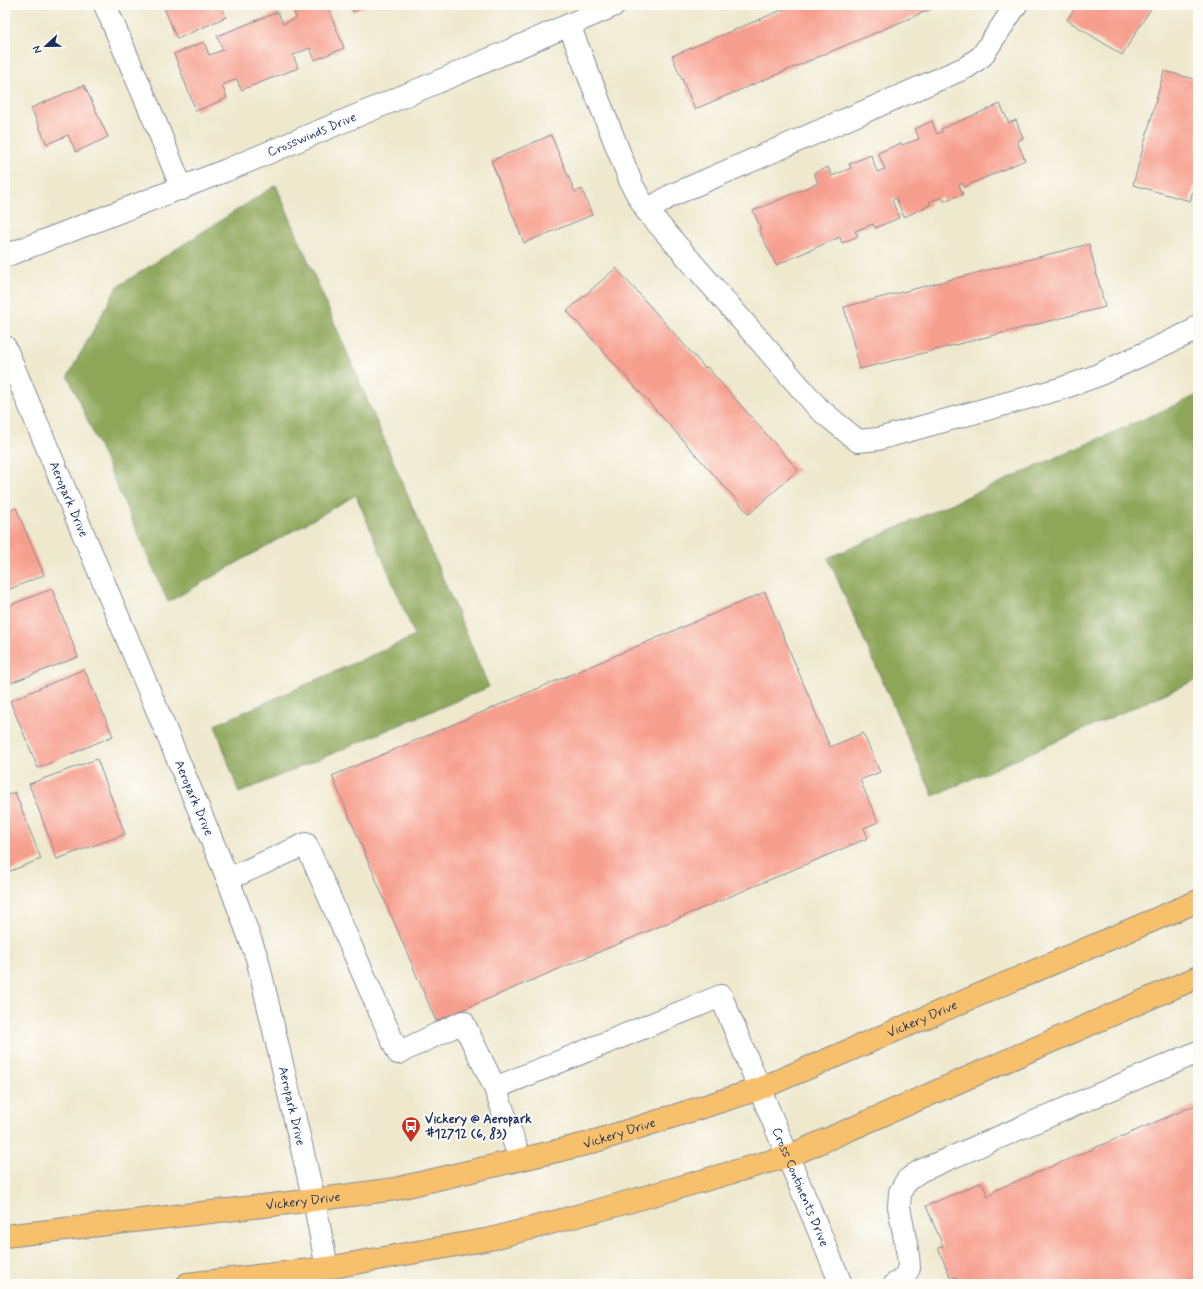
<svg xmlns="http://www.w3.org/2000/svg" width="1203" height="1289" font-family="Mynerve,sans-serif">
  <rect width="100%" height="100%" fill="#fdfcf7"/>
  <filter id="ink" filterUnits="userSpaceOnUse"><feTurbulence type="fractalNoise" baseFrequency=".025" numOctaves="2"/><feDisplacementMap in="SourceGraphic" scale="8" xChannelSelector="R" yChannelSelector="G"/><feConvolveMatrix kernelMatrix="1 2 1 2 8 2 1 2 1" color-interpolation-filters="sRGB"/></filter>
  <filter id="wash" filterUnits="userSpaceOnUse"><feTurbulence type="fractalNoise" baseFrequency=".012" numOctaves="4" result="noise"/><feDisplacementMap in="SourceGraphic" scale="16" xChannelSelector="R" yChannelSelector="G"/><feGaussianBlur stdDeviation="0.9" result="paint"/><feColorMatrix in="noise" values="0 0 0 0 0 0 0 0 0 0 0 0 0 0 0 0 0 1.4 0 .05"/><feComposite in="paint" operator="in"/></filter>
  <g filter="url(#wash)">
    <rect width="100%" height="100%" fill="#eee8cd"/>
    <path fill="#8da658" stroke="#546a5b" d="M276,185L489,687L239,793L215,725L415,636L356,495L168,602L68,376L117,287Z
      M1198,395V679L933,796L828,558Z"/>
    <g id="blocks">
      <path fill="#f79f8e" d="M163,5H221L226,17L177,39Z
        M291,5H327L344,48L315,60L310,48L293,55L298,68L241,90L237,79L222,85L227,98L196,111L174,54L204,42L209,55L223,50L217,36L278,12L283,24L296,18Z
        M350,5H369L353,12Z
        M794,5H941L695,109L672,56Z
        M1077,5H1153L1122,55L1067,20Z
        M1164,71L1198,80V172L1190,201L1133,185Z
        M84,85L108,137L76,152L68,135L47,144L31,108Z
        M1000,104L1009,123L1016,120L1023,138L1017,141L1025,160L964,187L962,183L959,185L963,194L944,201L942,197L929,202L930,205L904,217L896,198L892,200L899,218L875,228L873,224L855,231L858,236L842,243L840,237L776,265L759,230L761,229L753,211L818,183L814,173L828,167L832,176L851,168L849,164L871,155L877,172L885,169L878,153L901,143L902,145L919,139L915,129L932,121L937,134L942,132L941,129Z
        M551,135L575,192L582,189L592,215L524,243L491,161Z
        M1089,244L1105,307L860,369L844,307Z
        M616,268L705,368L707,367L798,470L749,514L567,311Z
        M16,508L44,575L5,591V513Z
        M52,589L78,657L5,685V607Z
        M765,592L830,747L863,733L880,772L860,780L878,822L864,828L868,838L436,1021L332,776Z
        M84,669L113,736L38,768L10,701Z
        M97,759L125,834L57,859L29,784Z
        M15,792L41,859L5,873V796Z
        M1198,1104V1284H959L956,1277L951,1279L938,1248L943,1246L926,1206L982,1182L988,1197L996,1190Z"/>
    </g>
  </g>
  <g filter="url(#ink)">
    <use href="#blocks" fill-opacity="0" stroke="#848c96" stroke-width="1"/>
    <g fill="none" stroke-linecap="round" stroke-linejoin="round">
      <defs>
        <g id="minor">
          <path d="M105,5L154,119L182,189"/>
          <path d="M569,25L632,185L647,211L819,409L858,441L878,439L1063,388L1096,376L1195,330L1198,326"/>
          <path d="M647,211L670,196L967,67L982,56L1016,5"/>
          <path id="s1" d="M5,256L227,170L442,80L615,5"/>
          <path id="s2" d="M5,347L228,879L257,958L314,1200L327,1268"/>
          <path d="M228,879L306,844L398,1053L463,1022L495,1088"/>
          <path id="s3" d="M520,1159L495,1088L721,996L841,1284"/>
          <path d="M895,1284L904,1278L909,1268L908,1255L899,1207L900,1192L907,1180L920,1171L1198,1052"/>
        </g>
        <g id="major">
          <path id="s4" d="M5,1236L314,1200L395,1189L586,1144L759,1089L1198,901"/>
          <path d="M187,1284L327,1268L490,1239L603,1209L789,1156L1198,977"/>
        </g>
      </defs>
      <use href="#minor" stroke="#848c96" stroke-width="24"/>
      <use href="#major" stroke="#848c96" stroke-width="24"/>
      <use href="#minor" stroke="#fff" stroke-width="22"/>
      <use href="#major" stroke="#f7c06c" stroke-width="22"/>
    </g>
  </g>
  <defs>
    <symbol id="bus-pin" viewBox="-11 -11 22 30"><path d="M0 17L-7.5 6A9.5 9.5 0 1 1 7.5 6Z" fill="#c8321e" stroke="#fdfcf7"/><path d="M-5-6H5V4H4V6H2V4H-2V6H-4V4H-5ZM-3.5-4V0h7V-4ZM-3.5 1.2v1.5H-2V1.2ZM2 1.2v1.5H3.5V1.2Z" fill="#fff"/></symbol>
  </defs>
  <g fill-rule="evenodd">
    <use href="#bus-pin" x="400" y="1115" width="22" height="30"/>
  </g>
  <g text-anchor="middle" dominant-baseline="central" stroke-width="4" stroke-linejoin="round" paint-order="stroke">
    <g font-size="13" fill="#1b2f5e" stroke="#fdfcf7">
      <text stroke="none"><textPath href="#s1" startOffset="330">Crosswinds Drive</textPath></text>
      <text stroke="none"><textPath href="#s2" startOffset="165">Aeropark Drive</textPath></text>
      <text stroke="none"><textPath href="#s2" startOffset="489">Aeropark Drive</textPath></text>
      <text stroke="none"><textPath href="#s4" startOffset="948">Vickery Drive</textPath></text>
      <text stroke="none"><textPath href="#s2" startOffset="813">Aeropark Drive</textPath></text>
      <text stroke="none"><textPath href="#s4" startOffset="624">Vickery Drive</textPath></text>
      <text stroke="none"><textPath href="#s3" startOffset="526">Cross Continents Drive</textPath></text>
      <text stroke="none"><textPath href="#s4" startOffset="300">Vickery Drive</textPath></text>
    </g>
    <g font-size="13" font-weight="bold" fill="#1b2f5e" stroke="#fdfcf7" text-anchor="start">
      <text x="425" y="1119">Vickery @ Aeropark<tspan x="425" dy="15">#12712 (6, 83)</tspan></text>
    </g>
  </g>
  <rect width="1203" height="1289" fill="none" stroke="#fdfcf7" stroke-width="20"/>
  <g transform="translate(46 46) rotate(248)" stroke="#fdfcf7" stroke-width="3" paint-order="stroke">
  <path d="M0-3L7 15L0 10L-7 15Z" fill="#1b2f5e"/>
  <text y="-6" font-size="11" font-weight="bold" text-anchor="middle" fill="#1b2f5e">N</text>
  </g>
</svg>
